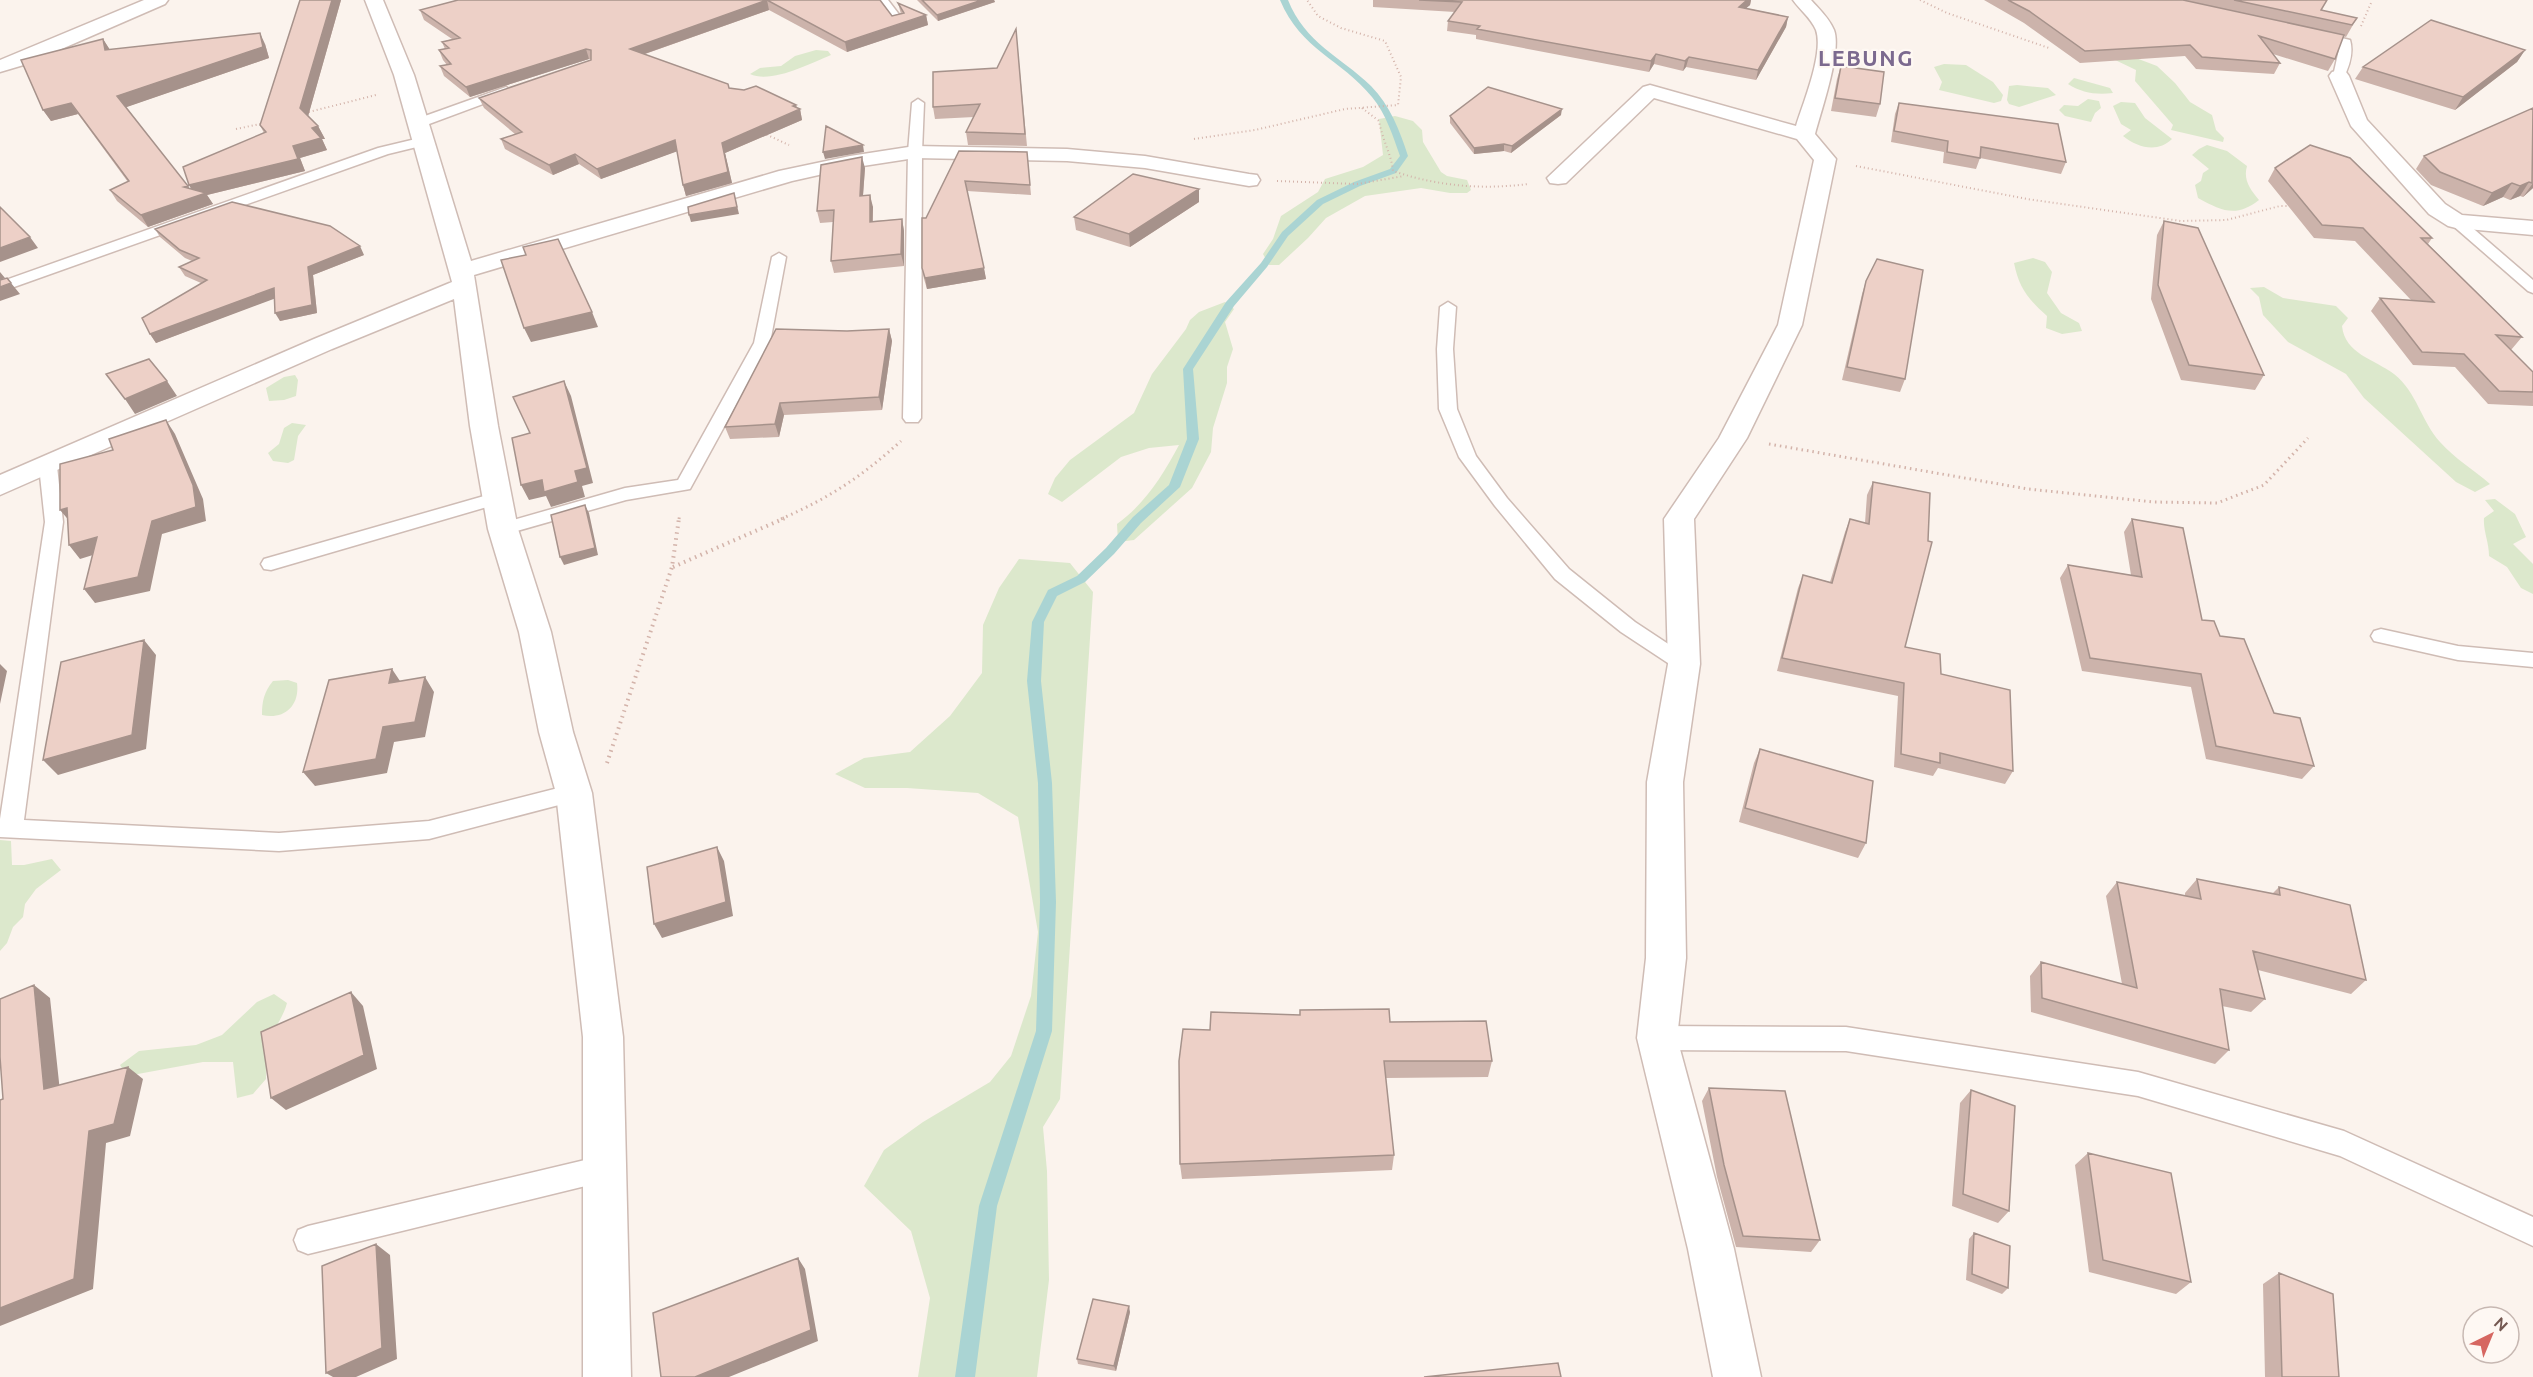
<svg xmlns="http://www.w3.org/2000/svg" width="2533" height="1377" font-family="Ubuntu,sans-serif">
  <rect width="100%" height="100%" fill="#fbf3ed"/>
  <path fill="#dce8cc" d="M816,50L828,51L831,55C809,64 771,84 750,74L760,68L781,66L795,56Z
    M2128,55L2157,66L2175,83L2190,102L2212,115L2216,130L2224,138L2223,142L2171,130L2173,125L2135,81L2136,70L2111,58Z
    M1944,64L1966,65L1993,82L2003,95L2001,101L1994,103L1939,90L1942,82L1934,67Z
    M2074,78L2110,88L2113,93C2096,95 2082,93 2068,84Z
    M2017,85L2048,88L2056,95L2019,107L2009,104L2007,100L2009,86Z
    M2088,99L2099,101L2101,108L2095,113L2091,122L2065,116L2059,110L2064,105L2078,106Z
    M2121,102L2135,103L2145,118L2172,139C2158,153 2138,148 2123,136L2131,130L2121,124L2113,106Z
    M1395,116L1413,121L1422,130L1423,142L1441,172L1447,176L1467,180L1471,190L1467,193H1450L1421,188L1365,196L1326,218L1308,238L1279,265H1269L1263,254L1273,239L1281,216L1318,192L1325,179L1363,167L1383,155L1379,119Z
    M2207,145L2227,151L2247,166C2243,180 2250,189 2259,200C2236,218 2222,211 2198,198L2195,185L2201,181L2203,173L2209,169L2192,155L2199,149Z
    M2033,258L2045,262L2052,272L2047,293L2061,313L2079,323L2082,331L2062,334L2046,328L2047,316C2028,299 2019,288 2014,263Z
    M2264,287L2283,298L2336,306L2348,318L2342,326C2345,354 2374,359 2394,374C2417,392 2421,421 2440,442C2454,458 2474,470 2490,484L2475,492L2456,482L2364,398L2346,374L2288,342L2263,315L2259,297L2250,288Z
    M1225,302L1234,309L1225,322L1233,349L1227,367V383L1213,428L1211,452L1192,488L1134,540L1118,542L1117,524C1145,504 1163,475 1179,445L1149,448L1121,457L1062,502L1048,494L1055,478L1070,460L1134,413L1152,374L1186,329L1190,320L1199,312Z
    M295,375L298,380L296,396L284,400L269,401L266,388L284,377Z
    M292,423L306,425L298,436L294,460L288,463L273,461L268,453L279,444L284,428Z
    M2495,499L2515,514L2526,537L2513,544L2533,564V594L2521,588L2507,567L2489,556C2489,542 2483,531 2484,518L2494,511L2485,500Z
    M1019,559L1070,563L1093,592L1060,1099L1043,1127L1047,1171L1049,1280L1037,1377H918L930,1298L911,1231L864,1186L884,1150L923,1122L990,1082L1011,1056L1031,996L1038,932L1018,817L978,793L907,788H865L835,774L864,758L910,752L950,716L982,673L983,625L999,588Z
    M288,680L297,683C300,706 284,720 262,715C262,701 264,692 273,681Z
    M0,840L11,841L12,865H24L52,859L61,870L36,889L25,904L23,917L13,927L7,943L0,951Z
    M274,994L287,1003C283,1018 275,1026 270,1039C265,1051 266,1067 266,1079L253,1094L237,1098L233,1062H203L127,1076L120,1065L139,1051L196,1045L222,1035L257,1002Z"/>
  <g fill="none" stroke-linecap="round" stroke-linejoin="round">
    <path fill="#aad4d3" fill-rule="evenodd" d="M1280,0H1288C1305,43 1340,56 1371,86C1390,105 1400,131 1408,156L1396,173L1360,186L1323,204L1288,236L1267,267L1234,306L1193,369L1199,439L1180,487L1141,523L1114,554L1085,582L1057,596L1044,622L1041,681L1052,783L1056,902L1052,1031L997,1206L975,1377H955L979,1206L1036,1031L1040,902L1038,783L1027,681L1032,622L1048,590L1077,576L1106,548L1133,517L1169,485L1187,439L1183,369L1226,302L1261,263L1282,232L1317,200L1354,182L1390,169L1400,156C1393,136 1386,114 1372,97C1341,59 1301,50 1280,0Z"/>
    <defs>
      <path id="service" d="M876,0H888L904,21L902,23H894Z
        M2313,31L2350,40C2354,53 2349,67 2343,79L2339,80L2333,76L2340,45L2309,37L2307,35Z
        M506,87L512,91L510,94L421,127L416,128L410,124L411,121Z
        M918,99L924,103L922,152L921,418L918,422H906L903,418L908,152L912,103Z
        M424,137L429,138L431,141L429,144L388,154L0,292V282L378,148Z
        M2456,217L2461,218L2533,280V293L2528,291L2451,224L2449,221L2451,218Z
        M779,253L786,257L770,343L690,489L626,500L503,535L496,533L494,529L496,525L625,488L678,480L754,343L772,257Z
        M1448,302L1456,307L1453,349L1457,409L1476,456L1507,498L1569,569L1635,622L1691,659L1694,664L1691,669L1684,671L1677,669L1621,632L1555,579L1495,506L1459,457L1439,409L1437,349L1440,307Z
        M48,460L54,462L57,466L63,522L24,820L279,833L429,821L574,784L582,787L585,793L582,799L429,839L279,851L0,837V819L45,522L39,466L42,462Z
        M498,492L504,494L507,498L504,502L271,570L264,569L261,564L264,559Z
        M2381,629L2458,646L2533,653V667L2458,660L2374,641L2371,636L2374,631Z
        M1657,1026L1846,1027L2138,1072L2344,1131L2533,1217V1246L2340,1156L2138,1096L1846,1051L1657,1050L1648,1046L1644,1038L1648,1030Z
        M606,1155L616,1158L620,1168L616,1178L606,1181L308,1254L298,1250L294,1240L298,1230L308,1226Z"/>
      <path id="minor" d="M144,0H168L165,4L27,64L0,72V60Z
        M365,0H383L414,75L471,261L779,171L850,156L915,146L1067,149L1145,156L1249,174L1257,175L1260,180L1257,185L1249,186L1145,168L1067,161L915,158L850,168L792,181L474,275L498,426L518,529L551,632L573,732L592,793L623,1037L631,1377H583V1037L556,793L539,732L519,632L488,529L470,426L454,299L332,349L0,495V475L314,339L452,282L394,75Z
        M1793,0H1811C1819,9 1829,18 1834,30C1842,51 1821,111 1815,134L1836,159L1802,325L1747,438L1694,519L1700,664L1683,782L1686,958L1677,1038L1734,1249L1761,1377H1713L1688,1249L1637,1038L1646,958L1647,782L1668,664L1664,519L1719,438L1778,325L1814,160L1797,139L1654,98L1566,183L1558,184L1550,183L1547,178L1643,87L1650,85L1796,126C1803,103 1824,53 1816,30C1811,18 1800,10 1793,0Z
        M2339,70L2346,72L2349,76L2367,120L2445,204L2462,215L2533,221V235L2456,228L2448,226L2429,214L2351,126L2329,76L2332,72Z"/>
    </defs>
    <use href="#service" stroke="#cfbcb5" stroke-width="3"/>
    <use href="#minor" stroke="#cfbcb5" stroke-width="3"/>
    <path stroke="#d3b3aa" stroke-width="2" stroke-dasharray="1 3" stroke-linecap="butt" d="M1920,0L1947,13L2049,48
      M2361,26L2371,3
      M1362,108L1379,121C1382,139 1391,153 1393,171C1437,186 1482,190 1528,184
      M305,113L376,95
      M236,129L265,123
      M763,133L789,145
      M1194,139L1255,130L1345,109L1398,105L1401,77L1385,41L1341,28L1318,16L1307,0
      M1856,166L2027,199L2181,221L2226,220L2280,206H2292
      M1277,181L1357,184L1404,176"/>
    <path stroke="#d3b3aa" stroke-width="3" stroke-dasharray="1.5 4" stroke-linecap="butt" d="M1769,444L2028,489L2154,502L2217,503L2264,485L2308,438
      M679,519L680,514
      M781,519C831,497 861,477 901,441"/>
    <path stroke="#d3b3aa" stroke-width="4" stroke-dasharray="1.5 4.5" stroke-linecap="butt" d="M673,567L785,518
      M607,763L672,567L679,518"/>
    <use href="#service" fill="#fff" fill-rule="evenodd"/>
    <use href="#minor" fill="#fff" fill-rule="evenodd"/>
  </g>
  <path fill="#ccb3ab" d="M300,0H341L308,116L318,126L325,139H322L327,150L300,158L305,171L207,195L213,204L148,227L117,201L110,190L128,182L78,114L51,121L43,110L103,39L110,50L265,44L269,58L126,107L189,188L191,189L264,133L260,125Z
    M458,0H880L892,16L901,14L898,3L926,15L928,25L847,52L769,10L645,54L729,88L796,105L797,108L800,109L802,120L725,153L732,183L686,196L683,185L677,151L601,179L579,164L553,175L505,149L501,139L515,134L484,108L479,98L591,60V59H589L470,97L444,76L440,66L447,65L443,60L439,50L445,49L442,42L452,39L424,20L420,10Z
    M917,0H994L995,2L938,21Z
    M1373,0H1751L1750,5L1746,8L1788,17L1786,27L1756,80L1686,67L1683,71L1654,64L1649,72L1476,39V35L1447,31L1448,21L1455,12L1373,7Z
    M1984,0H2327L2321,10L2357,18L2346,37L2343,36L2335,59L2328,71L2273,54L2280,63L2274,74L2196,69L2185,56L2080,63L2024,23Z
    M1017,41L1027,146L968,145L966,132L974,117L935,119L933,107L997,68Z
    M2525,50L2517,62L2455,110L2355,79L2363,67Z
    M1841,66L1880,104L1876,117L1831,111L1837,79Z
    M1899,103L2066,162L2061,174L1980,158L1976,169L1943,163L1944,152L1891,142L1895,114Z
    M2533,108V188L2523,197L2520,196L2510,200L2503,197L2483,206L2431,185L2416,169L2424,156Z
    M1561,115L1511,153L1504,151L1474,154L1450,123V116Z
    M959,151L1028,162L1031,195L967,191L986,279L927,289L924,279L922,268L926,218Z
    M865,168L863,196L873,207V221L902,219L904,231V266L834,273L831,261L833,222L820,223L817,211Z
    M2275,168L2432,238L2428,244L2522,337L2511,350L2533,372V406L2488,404L2455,367L2413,365L2371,311L2380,298L2411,300L2355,241L2314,238L2268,181Z
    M1199,202L1130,247L1076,230L1074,217Z
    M2164,221L2264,375L2255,390L2181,380L2151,299L2157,235Z
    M155,229L364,255L313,275L317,313L280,321L274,298L156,343L150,334L201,283L185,276L179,267L192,261L185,258L160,237Z
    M1866,281L1905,379L1900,392L1842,380L1862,294Z
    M889,329L892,341L882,410L784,415L779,437L730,439L725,427L847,331Z
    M1873,482L1905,647L1941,674L2013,771L2005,784L1938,768L1933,776L1894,767L1898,696L1777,671L1798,588L1803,575L1830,582L1845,532L1850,519L1865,523L1867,495Z
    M2132,519L2202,620L2220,636L2274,713L2314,766L2302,779L2206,759L2191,687L2082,671L2060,578L2068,565L2131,575L2124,532Z
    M1760,749L1866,843L1858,858L1739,822L1754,763Z
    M2197,879L2272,894L2279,887L2366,980L2351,994L2258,970L2265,999L2251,1012L2222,1006L2229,1050L2215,1064L2031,1012L2030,976L2041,962L2122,984L2106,896L2117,882L2185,896V893Z
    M1390,1022L1492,1061L1488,1077L1386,1078L1394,1155L1392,1170L1182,1179L1180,1164L1210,1030Z
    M1709,1088L1820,1240L1811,1252L1736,1247L1717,1177L1702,1101Z
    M1971,1090L2009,1211L1998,1223L1952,1206L1960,1103Z
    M2088,1153L2191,1282L2176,1294L2089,1272L2075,1165Z
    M1974,1233L2008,1288L2002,1294L1966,1280L1969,1239Z
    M2279,1273L2339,1377H2265L2263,1284Z
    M1130,1312L1116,1371L1078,1364L1077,1359Z"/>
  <path fill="#a6928b" d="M332,0H341L307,120L300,108Z
    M767,0L769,10L633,58L630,49Z
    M982,0H994L995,2L938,21L937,15Z
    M1747,0H1751L1750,5L1737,16L1739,7Z
    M926,15L928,25L847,52L845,42Z
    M1788,17L1786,27L1756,80L1758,70Z
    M260,33L265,44L269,58L124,108L117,96Z
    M103,39L110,50H105Z
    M586,49L589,59L470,97L466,87Z
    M2525,50L2517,62L2455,110L2463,97Z
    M1656,54L1654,64L1649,72L1651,61Z
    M1689,57L1686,67L1683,71L1685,61Z
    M71,103L78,114L51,121L43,110Z
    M796,105L797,111L800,109L802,120L725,153L732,183L686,196L683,185L722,143Z
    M1562,109L1561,115L1511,153L1512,146Z
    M318,126L325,139H322L327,150L300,158L305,171L207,195L213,204L148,227L141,215L184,187L188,186L194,197L195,196L189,185L312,128Z
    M675,140L678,151L601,179L597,169Z
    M1504,144V151L1474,154V148Z
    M863,145L864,152L825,159L823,152Z
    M575,154L579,164L553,175L549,165Z
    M862,157L865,168L862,208L860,196Z
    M2529,182L2520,196L2510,200L2520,186Z
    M2512,183L2503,197L2483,206L2492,193Z
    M2533,183V188L2523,197Z
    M1199,189V202L1130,247L1129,234Z
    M734,193L739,214L691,222L689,215Z
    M870,195L873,207L872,233L870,222Z
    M902,219L904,231V266L901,254Z
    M30,237L38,248L0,262V248Z
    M360,246L364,255L313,275L317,313L280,321L275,313L308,267Z
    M984,268L986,279L927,289L925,278Z
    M0,272L5,278L0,280Z
    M11,283L20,294L0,301V287Z
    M274,288L279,297L156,343L150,334Z
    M592,312L598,327L531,342L524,328Z
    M889,329L892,341L882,410L879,397Z
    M167,381L177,396L135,414L125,399Z
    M564,381L571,396L593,483L582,486L585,497L551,507L546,496L529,500L521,485L575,471Z
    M780,403L784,415L779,437L775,424Z
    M166,420L175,434L203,499L206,521L162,534L150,591L95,603L84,589Z
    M585,505L589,513L598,555L564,565L560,557Z
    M67,508L72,524L60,510Z
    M97,537L109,550L80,559L69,545Z
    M144,640L156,655L146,749L58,775L43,760Z
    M0,664L7,671L0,704Z
    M392,669L402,684L389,683Z
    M425,677L434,692L425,737L394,742L387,773L315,786L303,772L383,727Z
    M717,847L724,861L733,916L662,938L654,924Z
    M34,985L50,998L61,1101L44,1089Z
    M351,992L363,1006L377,1069L286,1110L271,1098Z
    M128,1067L143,1079L130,1136L106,1143L93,1289L0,1326V1308L89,1131Z
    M376,1244L390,1255L397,1359L356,1377H333L326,1373Z
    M798,1258L805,1269L818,1341L729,1377H695Z
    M1129,1306L1130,1312L1116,1371L1114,1366Z"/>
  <path fill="#edd0c7" stroke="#a6928b" stroke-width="1.5" d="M300,0H332L300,108L318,126L312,128L321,138L293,146L298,159L189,185L183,167L266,132L260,125Z
    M458,0H880L892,16L904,13L898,3L926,15L845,42L767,0L630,49L728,84L729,88L744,90L756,86L796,105L793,106L800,109L722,143L728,172L683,185L675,140L597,169L575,154L549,165L501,139L522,132L479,98L591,60V50L586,49L466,87L440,66L451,64L439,50L449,48L442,42L460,38L420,10Z
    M922,0H982L937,15Z
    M1419,0H1747L1739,7L1788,17L1758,70L1689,57L1685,61L1656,54L1651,61L1477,29L1480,26L1448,21L1462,2Z
    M2008,0H2183L2344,35L2335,59L2259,36L2280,63L2202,57L2190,45L2085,51L2029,11Z
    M2234,0H2327L2321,10L2357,18L2352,25Z
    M2431,20L2525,50L2463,97L2363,67Z
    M1016,29L1025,134L966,132L980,104L933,107V72L997,68Z
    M260,33L263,47L117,96L188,186L184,187L206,193L141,215L110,190L129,181L71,103L43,110L21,60L103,39L105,50Z
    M1841,66L1884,72L1880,104L1835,98Z
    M1488,87L1562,109L1512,146L1504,144L1474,148L1450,116Z
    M1899,103L2058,124L2066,162L1981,147L1980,158L1947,152L1948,141L1894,131Z
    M2533,108L2532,183L2529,182L2520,186L2512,183L2492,193L2440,172L2424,156Z
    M826,126L863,145L823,152Z
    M2310,145L2350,158L2432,238H2421L2522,337L2496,335L2533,372V392L2499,391L2464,354L2422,352L2380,298L2434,302L2363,228L2322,225L2275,168Z
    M959,151L1027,152L1030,185L965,181L984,268L925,278L922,268V218H926Z
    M862,157L860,196L870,195V222L902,219L901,254L831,261L834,210L817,211L821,165Z
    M1133,174L1199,189L1129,234L1074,217Z
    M734,193L737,207L689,215L688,207Z
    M232,202L330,226L360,246L308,267L312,305L275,313L274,288L150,334L142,318L207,280L179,267L199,258L180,250L155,229Z
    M0,207L30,237L0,248Z
    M2164,221L2198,228L2264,375L2189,365L2158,285Z
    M558,239L592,312L524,328L501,260L526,255L523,247Z
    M1877,259L1923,270L1905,379L1847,367L1866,281Z
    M7,278L11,283L0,287V280Z
    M776,329L847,331L889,329L879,397L780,403L775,424L725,427Z
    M149,359L167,381L125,399L106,374Z
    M564,381L587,468L575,471L578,482L544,492L542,480L521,485L512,438L530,433L513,397Z
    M166,420L193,485L196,507L152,521L138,577L84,589L97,537L69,545L67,508L60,510V464L113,450L109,439Z
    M1873,482L1930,493L1928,541L1932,542L1905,647L1940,654L1941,674L2010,690L2013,771L1940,753V763L1901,754L1904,683L1782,658L1803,575L1832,583L1850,519L1869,524Z
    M585,505L595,548L560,557L551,515Z
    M2132,519L2183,528L2202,620L2214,621L2220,636L2244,639L2274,713L2300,718L2314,766L2216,746L2201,674L2090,658L2068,565L2142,577Z
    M144,640L132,735L43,760L61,662Z
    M392,669L389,683L425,677L415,722L383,727L376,759L303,772L329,680Z
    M1760,749L1873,781L1866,843L1745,808Z
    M717,847L726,902L654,924L647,867Z
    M2197,879L2280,895L2279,887L2350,905L2366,980L2253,951L2265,999L2220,989L2229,1050L2042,998L2041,962L2137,988L2117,882L2201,899Z
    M34,985L44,1089L128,1067L114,1124L89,1131L74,1279L0,1308V1100L3,1099L0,1057V999Z
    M351,992L364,1055L271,1098L261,1032Z
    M1389,1009L1390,1022L1486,1021L1492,1061H1384L1394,1155L1180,1164L1179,1061L1183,1029L1210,1030L1211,1012L1300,1015V1010Z
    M1709,1088L1785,1091L1820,1240L1743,1236L1724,1165Z
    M1971,1090L2015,1106L2009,1211L1963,1194Z
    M2088,1153L2171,1173L2191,1282L2103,1260Z
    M1974,1233L2010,1246L2008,1288L1972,1274Z
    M376,1244L382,1348L326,1373L322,1266Z
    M798,1258L811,1330L695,1377H661L653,1313Z
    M2279,1273L2333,1294L2339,1377H2282Z
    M1093,1299L1129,1306L1114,1366L1077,1359Z
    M1558,1363L1561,1377H1424Z"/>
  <g text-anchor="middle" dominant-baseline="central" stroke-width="4.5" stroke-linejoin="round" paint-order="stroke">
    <g font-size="22" font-weight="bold" letter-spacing="1.5" fill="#7c6a8f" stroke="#fef8f3">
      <text x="1866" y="57">LEBUNG</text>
    </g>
  </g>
  <g transform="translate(2491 1335) rotate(43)"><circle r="28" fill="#fef8f3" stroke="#c7b8b2" stroke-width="1.5"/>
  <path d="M0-4.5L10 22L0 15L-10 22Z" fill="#d66761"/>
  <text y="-9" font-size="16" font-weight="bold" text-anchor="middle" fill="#745851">N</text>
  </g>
</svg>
